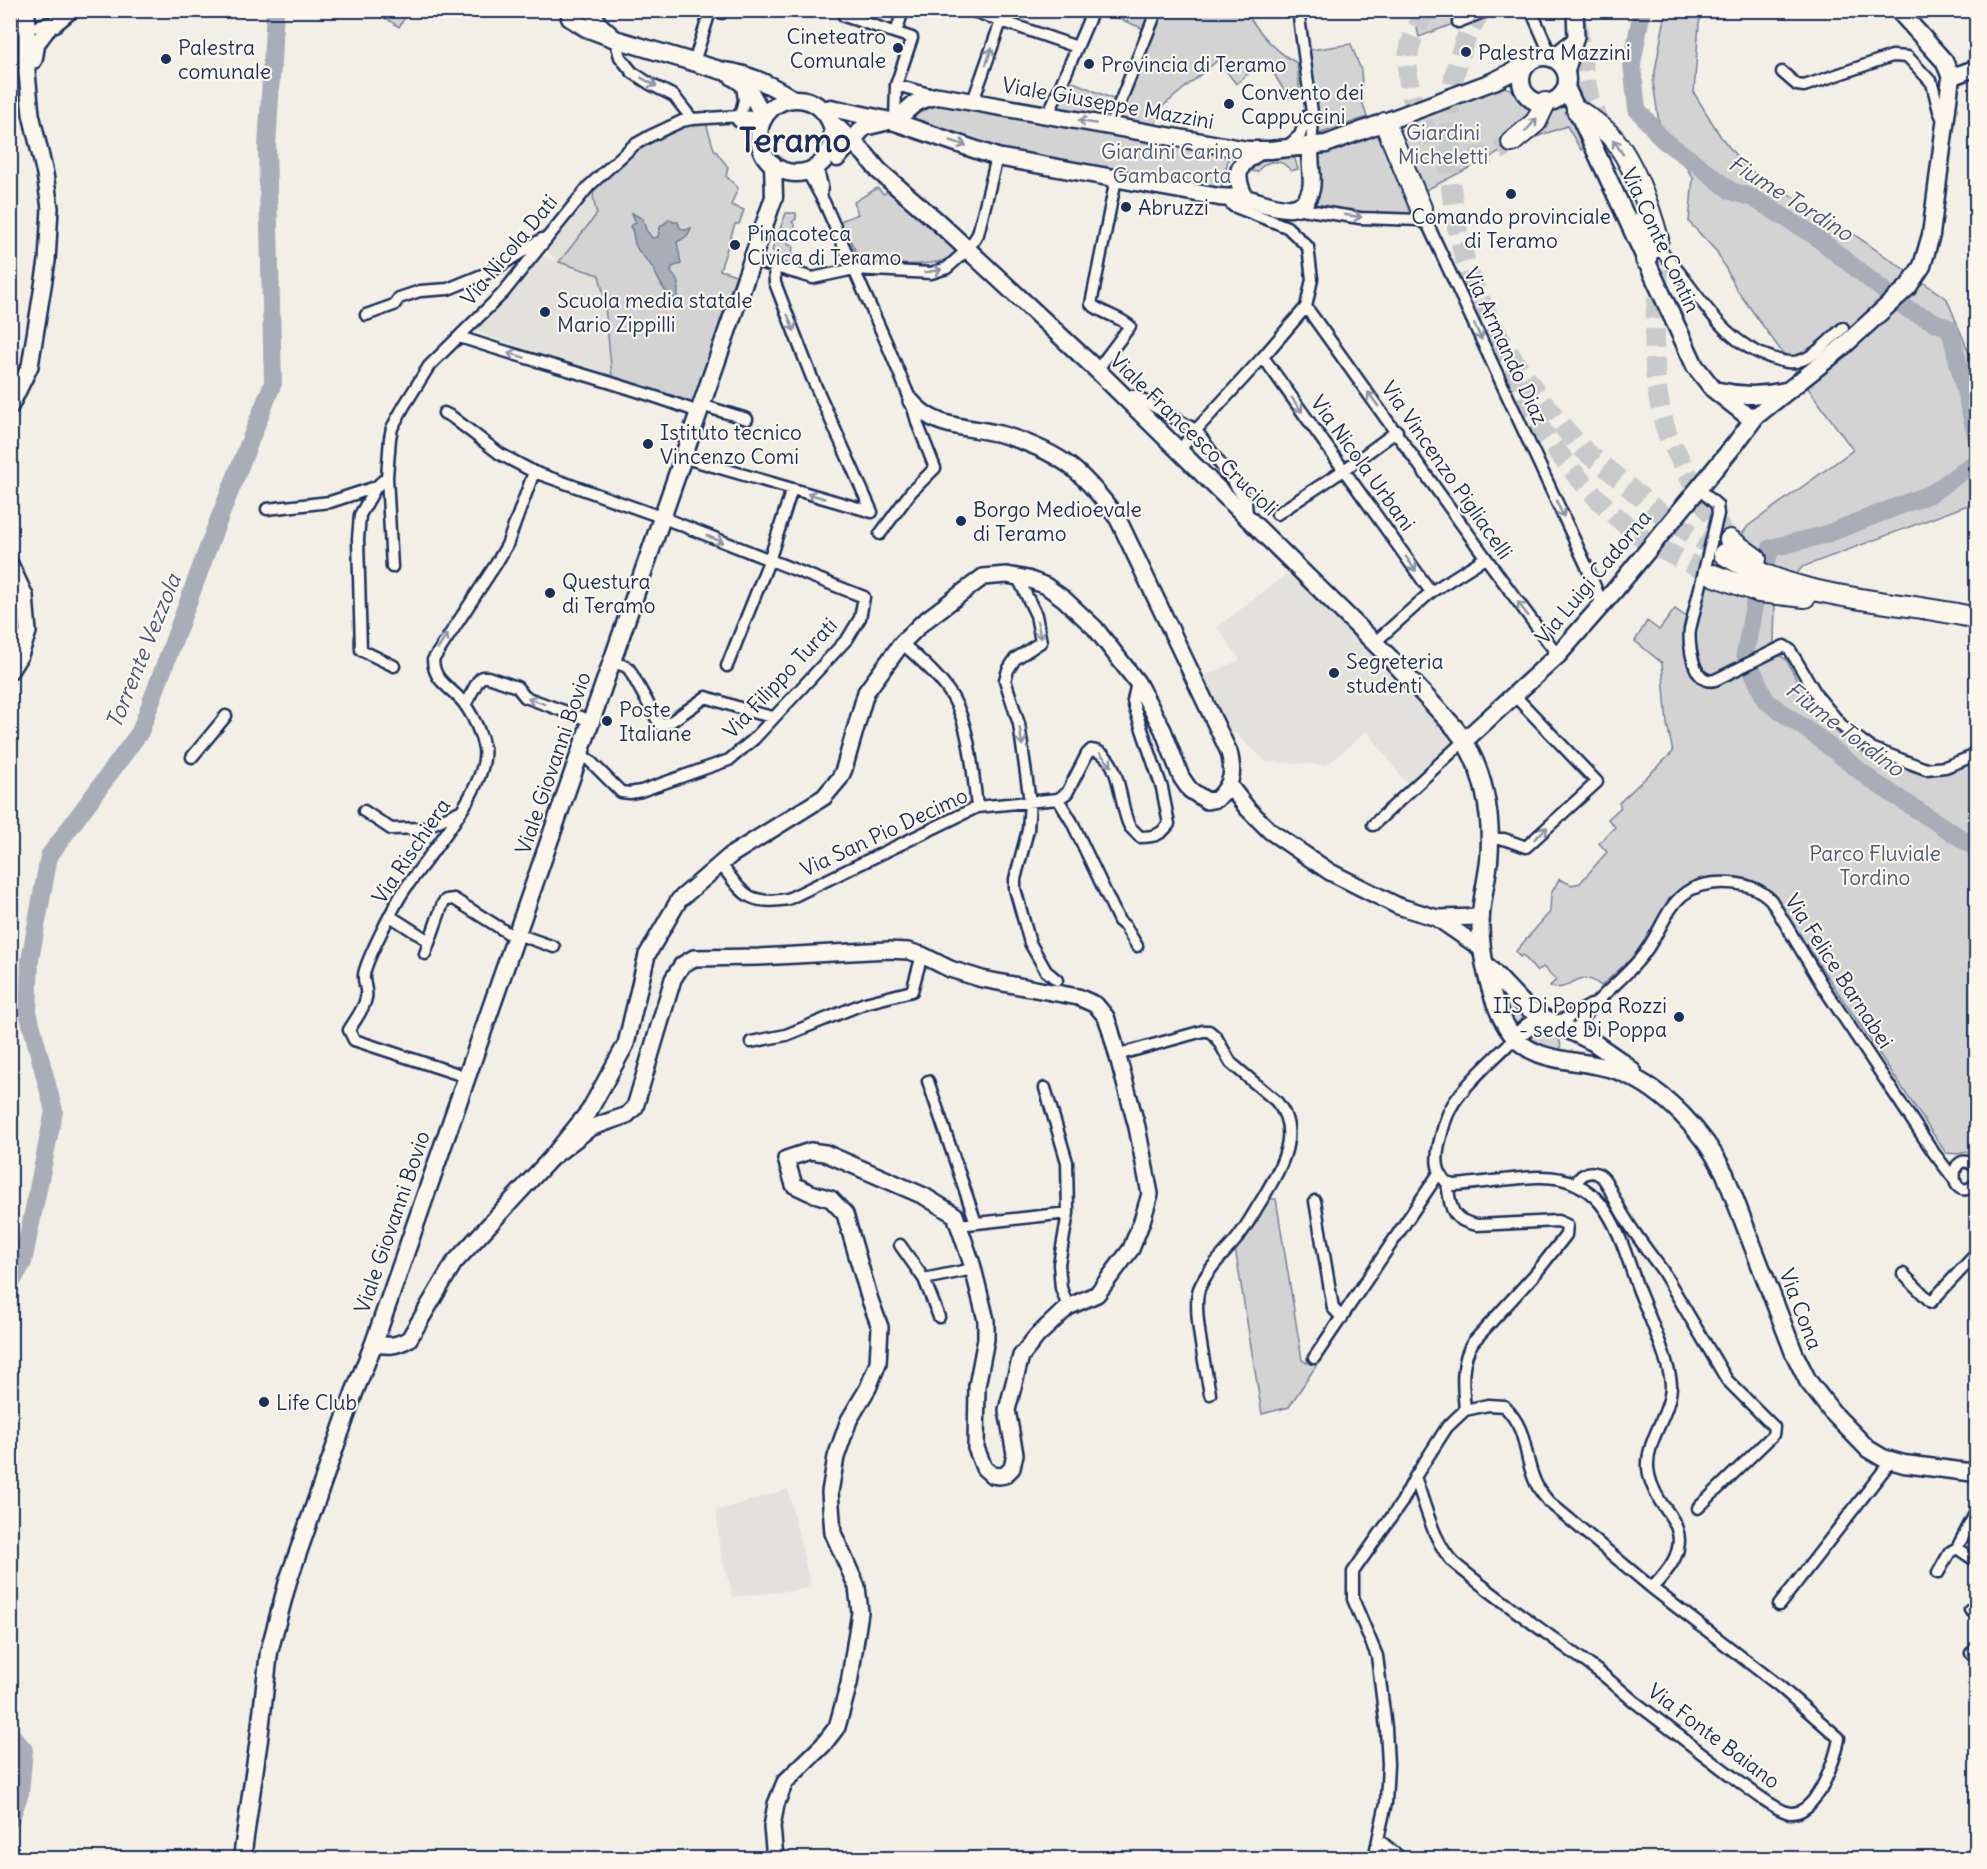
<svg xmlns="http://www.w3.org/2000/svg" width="1987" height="1869" font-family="Delius,sans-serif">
  <rect width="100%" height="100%" fill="#f2efe6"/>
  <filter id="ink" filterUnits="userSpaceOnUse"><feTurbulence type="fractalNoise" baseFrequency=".0167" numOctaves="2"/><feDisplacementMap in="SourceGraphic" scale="12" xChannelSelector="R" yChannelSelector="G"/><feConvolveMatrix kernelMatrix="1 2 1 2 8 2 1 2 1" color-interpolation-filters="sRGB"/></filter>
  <g filter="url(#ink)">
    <path fill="#e2e1dc" d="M593,194L597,214L559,262L599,275L604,296L612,376H607L467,329L534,254L558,261L547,251Z
      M1291,571L1461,744L1412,791L1367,731L1327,765L1267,762L1216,716L1197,679L1240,660L1217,627Z
      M788,1489L811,1588L732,1597L729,1581L721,1558L716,1511Z"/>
    <path fill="#d2d3d2" stroke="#768198" stroke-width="1.5" d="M1098,10L1245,11C1259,32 1274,51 1297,63L1300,96L1288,97L1274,74L1263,61L1236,84L1218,60L1162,107L1152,133L1231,148L1219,197L1044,165L914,122L912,113L925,97L1048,115L1064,78L1120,102L1149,31Z
      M375,11H409L399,27Z
      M1413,11H1453L1458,22L1419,37Z
      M1666,11H1703L1699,23L1694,93L1721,137L1745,167L1856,236L1947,299L1976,370V502L1802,567L1775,604L1774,644L1778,655L1786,659L1804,694L1826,721L1849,743L1877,761L1924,775L1949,773L1976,760L1975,1150L1958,1154L1946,1153L1777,902L1760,884L1734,879L1714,878L1694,883L1680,890L1672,898L1634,956L1601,986C1575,965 1571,995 1550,986L1556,980L1543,967L1537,972L1523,955L1520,957L1516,951L1550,912L1551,894L1559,879L1572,885L1580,883L1607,852L1599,843L1615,827L1608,819L1621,807L1619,803L1673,752L1667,724L1662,663L1635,641L1647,621L1659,630L1675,609L1698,625L1707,581L1748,526L1853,450L1737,290L1717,252L1689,222L1693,178L1659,123L1653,82Z
      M1351,44L1361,70L1363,104L1367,117L1319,134L1313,120L1304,51Z
      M1504,87C1522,91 1518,99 1530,105C1539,109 1550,106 1559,106C1574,107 1581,135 1587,147L1581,150L1567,126L1516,144L1422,192L1398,127Z
      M705,120L714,149L728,167L726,176L738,188L731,205L744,210L739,224H735L720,270L736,275L692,406L612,376L604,296L599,275L559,262L597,214C595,206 591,195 595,187C598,180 606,175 611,170C638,145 669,128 705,120Z
      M1385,123L1416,220L1360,218L1303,204L1311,147Z
      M1290,157L1295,159L1298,169L1291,171C1282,158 1266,159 1257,172L1251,171L1259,161Z
      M877,188L884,194L890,189L962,248C954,254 947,260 937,262C915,266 883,264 861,261L840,221L858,214L854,202Z
      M786,213H796V219L792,222L795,225L794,235L789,234L788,245L793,246L792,256H796L799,261L782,258L772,250Z
      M1498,981L1530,1017L1514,1027L1499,991Z
      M1544,1029C1553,1033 1563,1038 1560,1049L1555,1051L1528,1041L1527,1034Z
      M1266,1199H1276L1302,1360L1307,1363L1313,1362L1316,1366L1289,1407L1262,1414L1235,1248Z"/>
    <path fill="#a9adb7" stroke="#707b93" stroke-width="1.5" d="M632,213L643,219L646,230L652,238L658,237L660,227L670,219L673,222H678L680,228L686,230L691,228C689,236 685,238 677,242L681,264L672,267L671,273C681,280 678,290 677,301C661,291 661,282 652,267C647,259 638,253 635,244C633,237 635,233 630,226L636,223Z"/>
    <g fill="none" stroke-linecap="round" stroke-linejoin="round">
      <path stroke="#a9adb7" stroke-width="18" d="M1642,10L1632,64L1637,109L1663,140L1697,164L1731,191L1753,198L1815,236L1907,309L1950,329L1976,435
        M1976,462L1932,493L1824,535L1771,548L1756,595L1745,654L1766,701L1817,737L1874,782L1976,848
        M10,1285L23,1262L54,1111L28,1012L30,960L49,856L140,732L215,529L273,383L267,147L275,10
        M10,1734L24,1750L20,1793L10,1820"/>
      <path stroke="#c7c9cb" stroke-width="20" stroke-dasharray="20 10" stroke-linecap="butt" d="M1427,10C1418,25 1410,40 1408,57C1404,103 1432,169 1488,155C1496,153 1505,147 1512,142
        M1482,10C1453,50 1448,101 1449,149C1450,198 1458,250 1478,295C1500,346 1542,404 1579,445C1589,456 1603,465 1614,474C1630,488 1646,502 1663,515C1683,529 1704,541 1724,554
        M1577,22L1582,62L1589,96L1618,168
        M1658,239C1661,270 1656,299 1655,330C1653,363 1656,398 1666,430C1669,440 1675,449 1680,459C1695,489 1709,514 1730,540
        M1491,344C1530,417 1573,485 1640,536C1658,550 1692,564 1713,575"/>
      <defs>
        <path id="street" d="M970,10L1077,47
          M1298,10L1313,120L1311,147
          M1531,10L1552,58
          M722,13L723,10
          M844,16L912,38L896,85L895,122
          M1458,22L1488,10
          M896,33L903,10
          M615,39L620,57L632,72L650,84L674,96L692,119
          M694,62L708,18
          M1782,72L1797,85L1804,86L1892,56L1908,57L1932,83L1939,111L1944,122
          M896,85L933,95
          M973,101L1005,10
          M1048,115L1093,10
          M740,116L744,100L742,86
          M738,121L760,129
          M1110,127L1157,10
          M1287,147L1300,135L1307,116
          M817,166L822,186L821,195
          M807,171L824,202L887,344L911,401L918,425L935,468L911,492L880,534
          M1295,208L1360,218L1420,220L1428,225L1587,567L1600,599V607
          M1647,259L1655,252H1662C1698,290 1719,342 1772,358C1781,361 1791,364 1799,361C1815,357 1830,339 1843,328
          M752,260L813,278L854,269L931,273L947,268L967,250L973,242L978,234L997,157
          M774,267L775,283L812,378L872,512
          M1306,307C1390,423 1471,541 1558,655
          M366,315L394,305L399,298L420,291L448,289L492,271L542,239
          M460,337C539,364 620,382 698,412
          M1263,357L1431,592
          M1097,370L1130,326C1118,316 1103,314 1091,304L1116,179
          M1123,396H1135L1196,430L1246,500L1247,517
          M701,405L747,419
          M444,413L452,417L500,454L534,472L661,517L864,597L860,618L848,638L754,739L729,760L641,791L630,793L621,792L590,761L580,754
          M1179,451L1196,430L1263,357L1306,307L1312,279L1308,247L1287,227L1233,206L1225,197
          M682,457L872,512
          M387,477L376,487L360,515L358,539L361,650L394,666
          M1698,488L1717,505L1718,514L1690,629C1688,644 1693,686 1715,680L1784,646L1790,650L1818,697L1843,727L1871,748L1926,769L1945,767L1976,755
          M267,509L330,502L376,487
          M1277,514L1344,470L1397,431
          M392,567L387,477L390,438L392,428L404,406L429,366L503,293L589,186L634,145L650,136L682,121L692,119L740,116L764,118
          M1017,576L1036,615L1041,642L1015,659L1008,670L1005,680L1019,724L1030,802L1028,830L1015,879V889L1030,943L1046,971L1057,980
          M902,643C920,660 940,676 953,698C970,727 973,774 977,807
          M1374,643L1431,592L1485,558
          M612,662L625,666L629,669L660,725L672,721L706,697L752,712L773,717
          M727,666L769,561L792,489
          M465,705L478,681L482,677H488L517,687L525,697L591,721
          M192,757L226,716
          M1058,799L1067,793L1087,754L1091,750C1123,753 1118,807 1130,827C1133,830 1137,834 1140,837C1154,837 1161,835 1169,824L1162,788L1135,709L1133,701L1137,682
          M364,811L391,829L424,828L460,811
          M1373,825L1465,740
          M1490,839H1504L1526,847L1597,782L1514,695
          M720,863C743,893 747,906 788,899L977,807L1058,799L1072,822L1119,921L1125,926L1137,946
          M390,916L429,941
          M517,934L554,947
          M425,954L443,903L446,900L454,899L516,938
          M1552,1022L1567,1018L1591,1005
          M1575,1034C1588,1003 1617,986 1638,961C1670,926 1665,879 1730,883C1746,884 1759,888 1771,900L1824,988L1934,1153L1954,1179
          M751,1042L786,1035L865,1003L912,991L922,955
          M1117,1055L1203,1031H1209L1216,1037L1231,1063L1276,1101C1303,1132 1280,1169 1263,1198C1254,1212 1246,1228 1235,1241C1223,1255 1206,1271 1199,1289C1192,1309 1206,1370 1210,1394
          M467,1077L354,1040L349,1030C355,1020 364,1009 366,998C368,991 363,982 364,975C365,962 396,902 405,889C427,857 490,786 484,748C481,734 474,718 466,706C454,688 434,684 433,660L496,564L507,545L534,472
          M928,1081L976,1223
          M1045,1088L1067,1162L1068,1213L1059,1264L1061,1288L1068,1307
          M1976,1167C1948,1143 1947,1208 1976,1184
          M1447,1183C1451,1208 1450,1220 1477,1225L1558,1221L1567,1225L1566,1235L1536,1273L1473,1342C1460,1362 1463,1387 1465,1410
          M1575,1184C1580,1176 1588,1169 1598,1174C1606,1178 1609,1188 1613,1196C1626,1223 1644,1246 1662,1270L1727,1380L1774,1427L1773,1435L1698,1508
          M1315,1201L1333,1308L1342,1318
          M959,1225L1068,1213
          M900,1245L924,1279L939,1317
          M1903,1274L1931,1302L1976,1254
          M924,1279L973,1269
          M1314,1358L1439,1173
          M1415,1477C1425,1504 1434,1544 1454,1563C1502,1603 1554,1638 1603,1675C1614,1684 1624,1693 1635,1702C1666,1726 1698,1750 1729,1774C1741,1783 1776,1811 1790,1813C1817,1815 1836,1758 1839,1738L1778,1685L1652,1588
          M1976,1512L1957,1548L1976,1561
          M1938,1573L1950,1552L1957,1548
          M1779,1605L1891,1461
          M1970,1610L1976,1613
          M1971,1653L1976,1655
          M1379,1840L1401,1858
          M1374,1858L1386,1803L1388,1764L1386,1728L1377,1656L1353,1599V1572L1402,1502L1415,1477L1447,1427L1465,1410L1488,1405L1504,1406C1529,1432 1522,1449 1534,1479C1537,1488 1543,1495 1549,1502L1652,1588C1667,1572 1685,1552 1677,1529C1674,1519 1666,1510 1660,1501C1654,1491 1649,1481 1648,1468C1646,1439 1671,1414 1671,1385C1670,1362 1648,1314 1639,1291C1619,1237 1608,1174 1537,1177C1509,1178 1483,1183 1455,1185L1447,1183C1436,1172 1436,1159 1439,1144C1442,1133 1444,1122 1449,1112C1458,1090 1497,1056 1515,1038"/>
        <path id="secondary" d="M592,10L598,23L613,37
          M41,27L54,24L71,10
          M1552,58L1574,41
          M34,60L37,43L49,27
          M1566,73L1576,36L1575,10
          M1951,77L1976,68
          M10,407L30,366L47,261L50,208L45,174L31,114L27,73V14
          M10,564L25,596L28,632L20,655L10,671
          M1229,785L1247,808L1270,831L1330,872L1398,906L1437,918L1482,949
          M1437,918L1481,917
          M551,1158L590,1128L627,1115L635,1107L673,979L682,965L694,958L759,957L888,950L908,951L922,955L950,969L982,979L1078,997L1096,1005L1106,1017L1110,1028L1137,1127L1150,1194L1142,1221L1131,1249L1097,1294L1068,1307L1037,1336L1021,1356L1007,1410L1015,1454L1012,1468L1005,1475L999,1476L992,1475L984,1468L976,1448L977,1386L986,1339V1320L972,1264L955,1215L924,1196L825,1153L810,1151L786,1159L794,1185L811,1193L831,1199L845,1214L870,1300L880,1327L878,1363L868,1388L849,1420L836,1457L830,1492L833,1533L857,1587L860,1612L849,1684L837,1727L823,1745L785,1782L776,1804L772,1827L775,1858
          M374,1343C388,1347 396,1346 409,1339L454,1263L551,1158L589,1111L626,1044L647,955L679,900L731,855L824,797L840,778L844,769L866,692L902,643L922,623L983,577L1007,575L1028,579L1046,586L1064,599L1095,628L1137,682L1163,730L1181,777L1190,790L1207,801L1217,799C1233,784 1234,772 1229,752L1118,519C1083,472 1064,454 1007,436C972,425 937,432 911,401"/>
        <path id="primary" d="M570,18L586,28L615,39L723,71C747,73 773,86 793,99
          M1521 80a23 23 0 1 1 46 0a23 23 0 1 1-46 0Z
          M733,77C751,86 755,102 764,118
          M1566,87L1695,366L1713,389L1746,415L1756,416
          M759 136a37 37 0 1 1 74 0a37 37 0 1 1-74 0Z
          M822,110L831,108L895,122L997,157L1219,197C1227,198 1235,197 1243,198C1265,201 1302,224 1311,189C1314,175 1308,161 1311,147
          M895,122C910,107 917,98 939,96L1247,150H1270L1326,144L1494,81L1526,65
          M831,123L839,129L865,154L879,171L938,222L1097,370L1389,657L1455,728C1484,764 1493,816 1489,861C1487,879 1482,897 1481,915C1478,948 1490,1001 1508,1029C1534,1069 1585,1056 1623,1073C1665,1090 1705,1134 1725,1174L1794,1353L1808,1381L1832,1412L1868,1449L1883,1458L1904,1464L1976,1473
          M837,158L864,127L885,122
          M1245,198C1233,174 1237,164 1260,151
          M1719,391C1740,396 1764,396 1785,391
          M1465,740L1558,655L1615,590L1736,443L1756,416L1839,350L1908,287L1922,266L1931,235L1951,77L1944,61L1898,10
          M1488,967L1525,1006L1542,1017L1593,1042L1622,1062L1633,1072
          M1515,1038L1529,1026L1552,1022
          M242,1858L259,1739L269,1652L288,1581L354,1393L374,1343L774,197L773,164"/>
        <path id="highway" d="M1577,110C1590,118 1601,126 1611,136C1632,159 1650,208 1658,239
          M1385,123L1421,208
          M1512,142L1536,122L1545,103
          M1642,222L1648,242L1646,260
          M1730,540L1756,559
          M1724,554C1799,602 1893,599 1976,618
          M1713,575L1759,592L1805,597"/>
      </defs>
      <use href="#street" stroke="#1b2f5e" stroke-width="15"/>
      <use href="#secondary" stroke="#1b2f5e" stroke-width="20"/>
      <use href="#primary" stroke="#1b2f5e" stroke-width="21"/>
      <use href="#highway" stroke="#1b2f5e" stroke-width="24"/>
      <use href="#street" stroke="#fbf7ec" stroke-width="10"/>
      <use href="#secondary" stroke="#fbf7ec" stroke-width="15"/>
      <use href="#primary" stroke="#fbf7ec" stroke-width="16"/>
      <use href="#highway" stroke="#fbf7ec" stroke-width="20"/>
    </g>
    <defs><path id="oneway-shaft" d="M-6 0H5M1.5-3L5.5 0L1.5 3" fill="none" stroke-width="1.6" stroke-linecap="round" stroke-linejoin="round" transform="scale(1.5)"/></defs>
    <g stroke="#8b93a5">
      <use href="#oneway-shaft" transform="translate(989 56) rotate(-71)"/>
      <use href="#oneway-shaft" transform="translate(649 82) rotate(29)"/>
      <use href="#oneway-shaft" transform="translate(1087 122) rotate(-169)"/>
      <use href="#oneway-shaft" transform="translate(1531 125) rotate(-49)"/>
      <use href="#oneway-shaft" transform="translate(958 143) rotate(19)"/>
      <use href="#oneway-shaft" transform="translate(1618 147) rotate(-124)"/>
      <use href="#oneway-shaft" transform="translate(1353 216) rotate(8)"/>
      <use href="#oneway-shaft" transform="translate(933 271) rotate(-10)"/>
      <use href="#oneway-shaft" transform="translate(791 323) rotate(68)"/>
      <use href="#oneway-shaft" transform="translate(1478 332) rotate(65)"/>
      <use href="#oneway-shaft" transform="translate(516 355) rotate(-163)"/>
      <use href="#oneway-shaft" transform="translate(1373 399) rotate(-126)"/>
      <use href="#oneway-shaft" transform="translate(1297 405) rotate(54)"/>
      <use href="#oneway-shaft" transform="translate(816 496) rotate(-164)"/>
      <use href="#oneway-shaft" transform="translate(1560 509) rotate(65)"/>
      <use href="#oneway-shaft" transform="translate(715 539) rotate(22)"/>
      <use href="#oneway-shaft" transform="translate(1411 564) rotate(55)"/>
      <use href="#oneway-shaft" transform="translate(1523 609) rotate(-127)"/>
      <use href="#oneway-shaft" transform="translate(1039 630) rotate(79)"/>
      <use href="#oneway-shaft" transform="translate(443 641) rotate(-57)"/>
      <use href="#oneway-shaft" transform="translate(536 701) rotate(-159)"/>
      <use href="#oneway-shaft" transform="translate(1021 737) rotate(82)"/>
      <use href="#oneway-shaft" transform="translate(1106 760) rotate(49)"/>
      <use href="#oneway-shaft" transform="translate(1541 833) rotate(-43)"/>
    </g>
  </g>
  <g fill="#1b2f5e" stroke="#fbf7ec" stroke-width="2">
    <circle cx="898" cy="48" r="6"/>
    <circle cx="1466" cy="52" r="6"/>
    <circle cx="166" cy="59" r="6"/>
    <circle cx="1089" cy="64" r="6"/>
    <circle cx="1229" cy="104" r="6"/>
    <circle cx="1511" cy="194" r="6"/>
    <circle cx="1126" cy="207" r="6"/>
    <circle cx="735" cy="245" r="6"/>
    <circle cx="545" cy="312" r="6"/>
    <circle cx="648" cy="444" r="6"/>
    <circle cx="961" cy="521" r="6"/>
    <circle cx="550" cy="593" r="6"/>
    <circle cx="1334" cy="673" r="6"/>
    <circle cx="607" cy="721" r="6"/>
    <circle cx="1679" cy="1017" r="6"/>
    <circle cx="264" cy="1402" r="6"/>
  </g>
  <g text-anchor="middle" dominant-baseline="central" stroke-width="4.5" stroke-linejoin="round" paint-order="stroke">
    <g font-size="21" fill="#1b2f5e" stroke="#fbf7ec" text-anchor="start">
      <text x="886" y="36" text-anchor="end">Cineteatro<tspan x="886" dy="24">Comunale</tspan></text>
      <text x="178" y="47">Palestra<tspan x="178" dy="24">comunale</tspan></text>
      <text x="1478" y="52">Palestra Mazzini</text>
      <text x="1101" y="64">Provincia di Teramo</text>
      <text x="1241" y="92">Convento dei<tspan x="1241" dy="24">Cappuccini</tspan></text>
      <text x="1138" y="207">Abruzzi</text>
      <text x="1511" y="216" text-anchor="middle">Comando provinciale<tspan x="1511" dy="24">di Teramo</tspan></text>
      <text x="747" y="233">Pinacoteca<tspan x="747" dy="24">Civica di Teramo</tspan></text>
      <text x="557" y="300">Scuola media statale<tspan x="557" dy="24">Mario Zippilli</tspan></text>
      <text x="660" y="432">Istituto tecnico<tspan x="660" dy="24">Vincenzo Comi</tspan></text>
      <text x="973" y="509">Borgo Medioevale<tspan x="973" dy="24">di Teramo</tspan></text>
      <text x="562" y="581">Questura<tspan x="562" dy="24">di Teramo</tspan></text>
      <text x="1346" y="661">Segreteria<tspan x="1346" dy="24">studenti</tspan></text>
      <text x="619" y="709">Poste<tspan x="619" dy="24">Italiane</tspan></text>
      <text x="1667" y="1005" text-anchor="end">IIS Di Poppa Rozzi<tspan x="1667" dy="24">- sede Di Poppa</tspan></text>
      <text x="276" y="1402">Life Club</text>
    </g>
    <g font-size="21" fill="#1b2f5e" stroke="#fbf7ec">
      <text transform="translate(1108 103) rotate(10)">Viale Giuseppe Mazzini</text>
      <text transform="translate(1661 240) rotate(65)">Via Conte Contin</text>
      <text transform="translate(509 250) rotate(-50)">Via Nicola Dati</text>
      <text transform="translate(1506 346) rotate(65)">Via Armando Diaz</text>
      <text transform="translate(1194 434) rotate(44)">Viale Francesco Crucioli</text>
      <text transform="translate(1363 463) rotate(54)">Via Nicola Urbani</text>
      <text transform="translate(1447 470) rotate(55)">Via Vincenzo Pigliacelli</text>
      <text transform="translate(1593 577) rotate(-50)">Via Luigi Cadorna</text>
      <text transform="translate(780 678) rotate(-47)">Via Filippo Turati</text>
      <text transform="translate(553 763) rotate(-71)">Viale Giovanni Bovio</text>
      <text transform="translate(884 832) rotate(-25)">Via San Pio Decimo</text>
      <text transform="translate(411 851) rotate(-56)">Via Rischiera</text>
      <text transform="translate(1839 971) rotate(57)">Via Felice Barnabei</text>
      <text transform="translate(392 1222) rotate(-71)">Viale Giovanni Bovio</text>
      <text transform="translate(1801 1309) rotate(69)">Via Cona</text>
      <text transform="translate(1714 1736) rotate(37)">Via Fonte Baiano</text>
    </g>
    <g font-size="21" fill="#49587b" stroke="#fbf7ec">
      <text x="1443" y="132">Giardini<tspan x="1443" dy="24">Micheletti</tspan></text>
      <text x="1172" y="151">Giardini Carino<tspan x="1172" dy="24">Gambacorta</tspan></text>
      <text x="1875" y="853">Parco Fluviale<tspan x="1875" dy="24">Tordino</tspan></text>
    </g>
    <g font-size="22" font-style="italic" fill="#465579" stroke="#fbf7ec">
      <text transform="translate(1791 198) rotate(32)">Fiume Tordino</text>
      <text transform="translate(143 651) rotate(-68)">Torrente Vezzola</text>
      <text transform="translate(1845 729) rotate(37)">Fiume Tordino</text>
    </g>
    <g font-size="33" font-weight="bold" fill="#1b2f5e" stroke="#fbf7ec">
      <text x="795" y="140">Teramo</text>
    </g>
  </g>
  <rect width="1987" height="1869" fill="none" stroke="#fbf7ec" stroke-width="36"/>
  <rect x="18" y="18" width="1951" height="1833" fill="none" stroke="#1b2f5e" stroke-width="2" filter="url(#ink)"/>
</svg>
